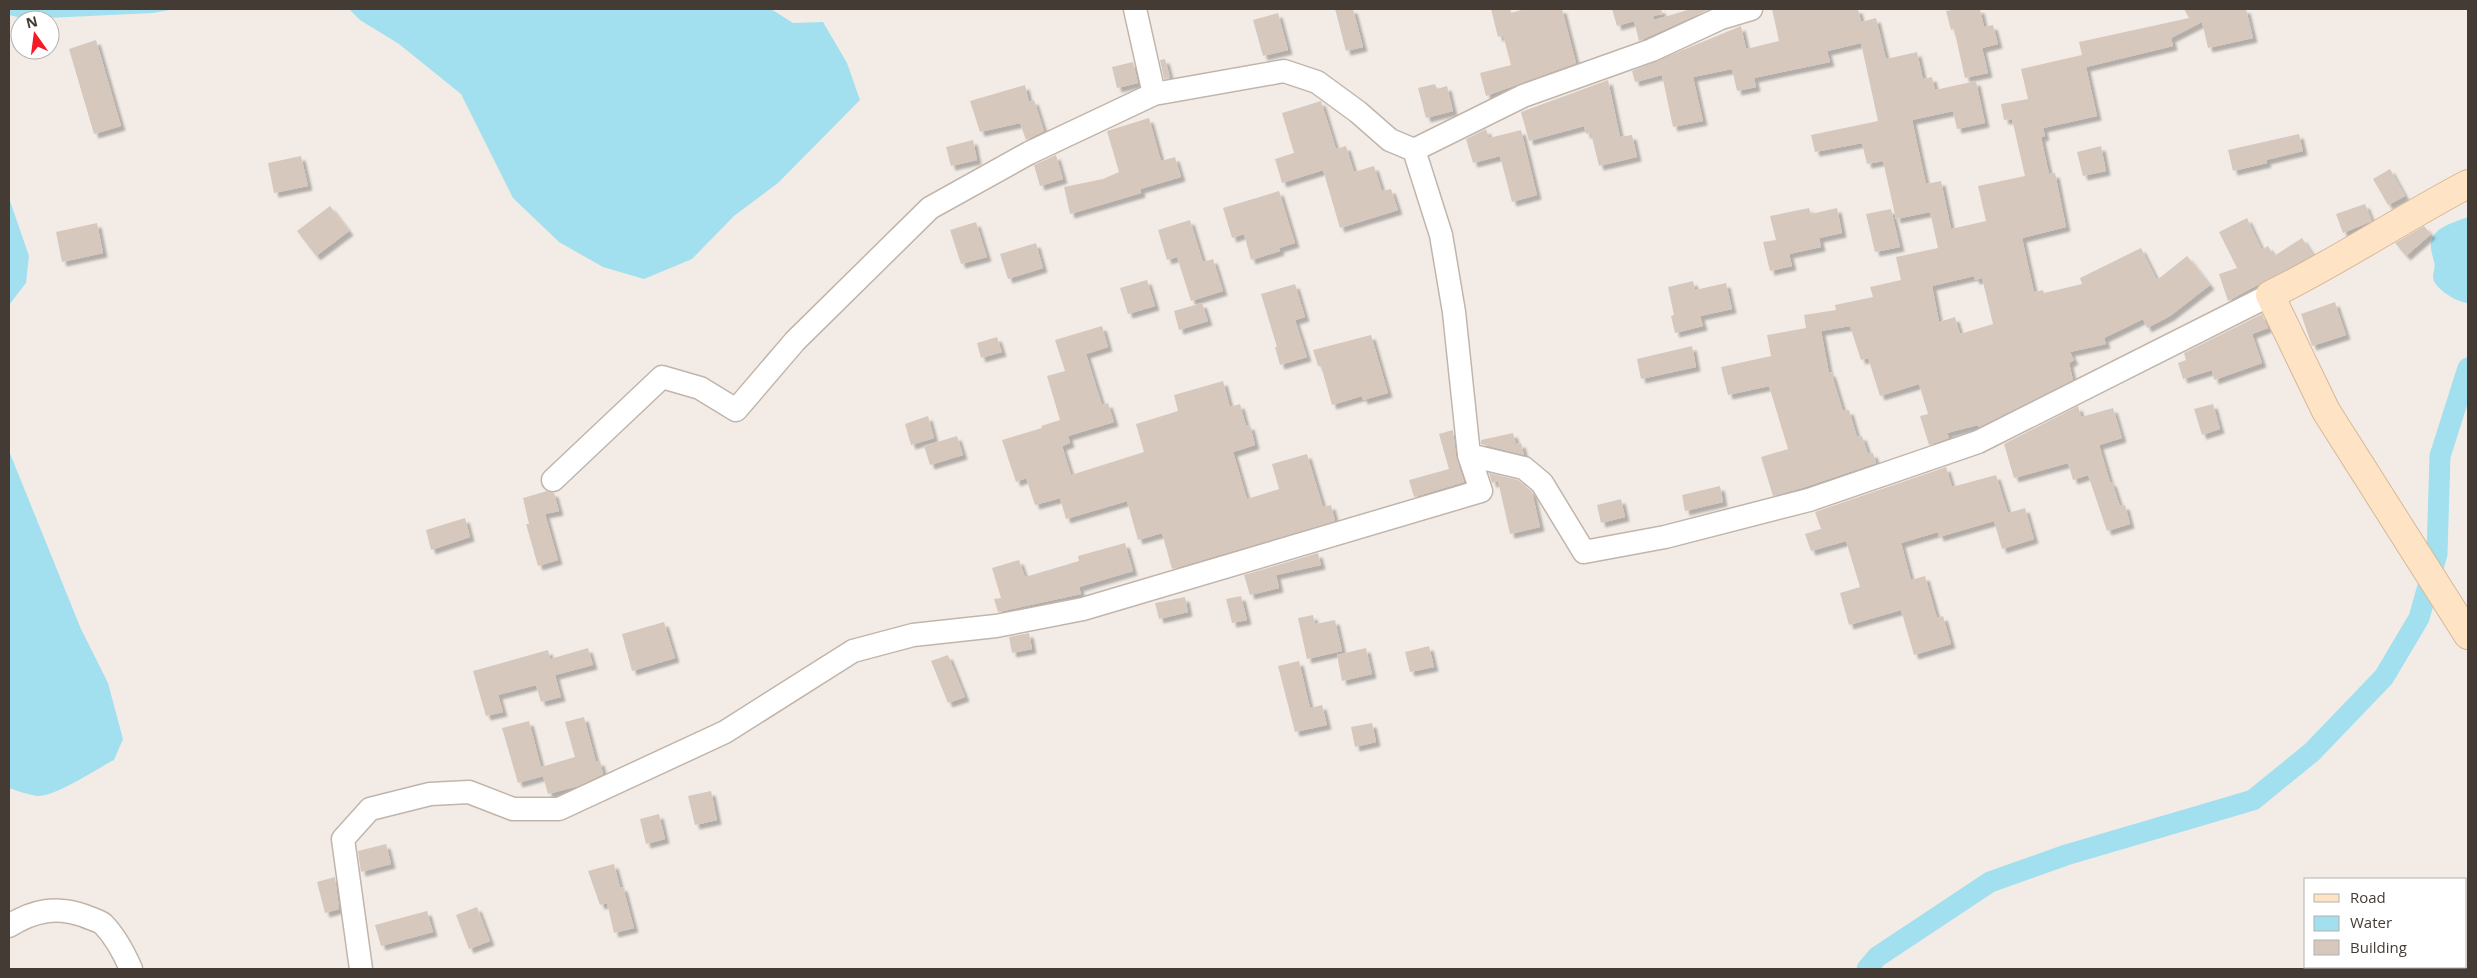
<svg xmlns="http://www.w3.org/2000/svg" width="2477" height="978" font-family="'Open Sans',sans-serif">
  <defs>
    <filter id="shadow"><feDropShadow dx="4.5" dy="4.5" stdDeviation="1" flood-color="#0004"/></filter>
  </defs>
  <rect width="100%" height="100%" fill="#f3ece6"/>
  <path fill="#a2e0ef" d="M9,9H175L153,13L26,19L9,15Z
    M349,9H771L793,23L823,22L847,63L860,100L778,183L734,216L692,259L644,279L603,267L559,242L513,198L461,94L399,44L360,20Z
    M9,198L29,256L26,283L9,305Z
    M2468,217V303C2458,303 2433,288 2433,277C2433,272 2436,267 2434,262C2432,253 2428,244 2434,235C2441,225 2458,221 2468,217Z
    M9,451L81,629L108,683L123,739L114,760C96,769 54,798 36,796C27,794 17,791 9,788Z"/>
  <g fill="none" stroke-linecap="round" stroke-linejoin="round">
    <path stroke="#a2e0ef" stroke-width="21" d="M1867,969L1877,957L1990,882L2066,855L2253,800L2312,752L2384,677L2419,618L2437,554L2440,456L2468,368"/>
  </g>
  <path fill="#d7c8be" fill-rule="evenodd" filter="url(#shadow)" d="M1335,9H1353L1363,47L1346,51Z
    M1491,9H1510L1511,13L1525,9H1562L1576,63L1486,96L1480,73L1511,65L1503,35L1498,37Z
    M1612,9H1661L1662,14L1653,16L1654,20L1691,9H1710L1639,41L1634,21L1617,26Z
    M1772,9H1858L1861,22L1876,18L1886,59L1917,52L1923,79L1932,77L1935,90L1976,81L1985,123L1957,129L1953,111L1912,120L1926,184L1941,181L1951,229L1986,221L1978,186L2025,176L2012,119L2004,120L2001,104L2028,99L2021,69L2082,55L2079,42L2189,18L2184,9H2246L2253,38L2208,48L2202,22L2171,38L2173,46L2086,67L2097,116L2043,128L2045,136L2041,137L2049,174L2055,173L2066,227L2022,238L2034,292L2043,290L2044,293L2082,284L2080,278L2141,248L2157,280L2187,256L2210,285L2170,316L2147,328L2143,319L2104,338L2106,344L2070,352L2074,360L2069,363L2073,380L1979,427L1978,425L1947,433L1949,438L1929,445L1920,416L1928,414L1919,384L1880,396L1868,358L1861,360L1850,326L1821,331L1829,373L1831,372L1843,411L1849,410L1857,437L1862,436L1868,454L1873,453L1876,463L1805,487L1773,496L1761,457L1788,449L1769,386L1728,395L1721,367L1771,356L1767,335L1806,328L1804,315L1836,310L1835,305L1873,297L1870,287L1901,280L1896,257L1938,248L1930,212L1896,219L1883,161L1867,164L1862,143L1815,152L1811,135L1878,121L1861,43L1827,51L1830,62L1754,78L1756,87L1737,91L1732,69L1693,77L1703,121L1673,127L1662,75L1635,82L1632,71L1741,26L1746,49L1779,41ZM1974,276L1975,280L1982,278L1993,324L1960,334L1955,317L1939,322L1932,286Z
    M1957,9H1980L1984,27L1993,25L1998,44L1982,48L1988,73L1965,78L1954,29L1951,30L1946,11Z
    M1278,13L1288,50L1263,56L1253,20Z
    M96,40L121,126L94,134L69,49Z
    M1165,59L1170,78L1164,79L1160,60Z
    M1133,62L1138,83L1117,88L1112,67Z
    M1608,80L1620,137L1632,135L1637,157L1599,166L1591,133L1586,134L1584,126L1529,141L1521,112Z
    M1435,84L1437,89L1447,86L1453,111L1426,118L1418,88Z
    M1025,85L1029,102L1034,100L1044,131L1026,140L1020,123L980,132L970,101Z
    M1321,101L1336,149L1346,146L1354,172L1374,166L1382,191L1391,189L1398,210L1340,228L1323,170L1282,183L1275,159L1294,153L1282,113Z
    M1149,118L1161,161L1175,157L1181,177L1140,189L1141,193L1070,214L1064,187L1103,179L1119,172L1107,131Z
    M1486,129L1489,138L1521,130L1537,195L1512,202L1500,156L1473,163L1466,139Z
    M2299,134L2303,151L2266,160L2267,163L2233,171L2228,150Z
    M973,140L977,160L951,166L946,147Z
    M2101,146L2106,171L2083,176L2077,152Z
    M1056,155L1063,179L1040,186L1034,165Z
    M301,156L308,186L274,193L268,163Z
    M2390,169L2405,196L2388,205L2373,179Z
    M1279,191L1295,243L1279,248L1280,251L1251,260L1244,234L1232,238L1223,208Z
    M2365,204L2372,221L2343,233L2336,214Z
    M330,206L349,231L316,256L297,231Z
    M1809,208L1811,214L1837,208L1842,233L1819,238L1821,247L1789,254L1792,266L1770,271L1763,242L1776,240L1770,216Z
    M1891,209L1900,247L1875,252L1866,214Z
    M2247,218L2262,250L2268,246L2274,256L2302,238L2313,255L2228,301L2219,274L2237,268L2219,232Z
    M1190,220L1203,262L1213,259L1223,291L1191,301L1177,257L1167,260L1158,230Z
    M976,222L987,257L961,264L950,230Z
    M97,223L103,253L62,262L56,232Z
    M2424,226L2431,234L2406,256L2395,243Z
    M1036,243L1043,268L1008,279L1000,254Z
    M1147,280L1155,306L1128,314L1120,288Z
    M1693,281L1695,290L1726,283L1732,309L1700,316L1703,326L1675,333L1671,316L1674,315L1668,287Z
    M1295,284L1305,317L1295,320L1307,357L1280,365L1275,347H1277L1261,294Z
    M2335,302L2346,335L2312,346L2301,314Z
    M1202,303L1208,321L1179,330L1174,311Z
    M2262,314L2268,328L2252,334L2262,363L2214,380L2212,370L2183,379L2178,363L2186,360L2184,353Z
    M1102,326L1108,347L1086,354L1102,405L1108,403L1114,422L1068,436L1070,443L1062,446L1071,475L1144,452L1136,424L1178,411L1174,395L1223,381L1230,407L1240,404L1246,426L1250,425L1255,445L1233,452L1247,499L1279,489L1272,464L1307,454L1323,507L1331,505L1335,521L1172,569L1162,533L1138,540L1127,501L1066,519L1060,498L1035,505L1026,478L1016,482L1002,440L1042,428L1041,426L1060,420L1047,376L1065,371L1055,340Z
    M1371,335L1388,393L1363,400L1362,396L1332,405L1321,366H1318L1313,350Z
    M997,337L1002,352L981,358L977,343Z
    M1692,346L1696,367L1641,379L1637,359Z
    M2213,404L2220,429L2202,435L2194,409Z
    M2078,406L2081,417L2113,408L2122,438L2099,445L2110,482H2112L2120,506L2125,505L2130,524L2107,531L2088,475L2073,480L2068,463L2014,478L2004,444Z
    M928,416L934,438L911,445L905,424Z
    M1453,430L1456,456L1464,482L1414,497L1409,480L1449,469L1439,434Z
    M1513,433L1516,444L1521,443L1524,455L1481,444V440Z
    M957,436L963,455L930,465L924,446Z
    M1946,467L1952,487L1996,475L2008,513L2025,508L2034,539L2002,549L1994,521L1939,537L1938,532L1901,543L1911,580L1925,576L1937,618L1943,616L1951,644L1914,655L1901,610L1849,625L1840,593L1860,587L1846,541L1811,551L1805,534L1821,529L1815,512Z
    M1489,473L1518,480L1532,492L1540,527L1510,534L1498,481L1492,483Z
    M1720,486L1723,502L1685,511L1682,495Z
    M547,491L554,493L559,511L545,514L558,560L538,566L526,524H529L523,498Z
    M1621,499L1625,517L1601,523L1597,505Z
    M465,518L470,537L431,550L426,530Z
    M1125,543L1133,571L1079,587L1081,594L998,612L994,599L1001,598L992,568L1019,560L1025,577L1079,561L1078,556Z
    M1318,553L1321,565L1276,575L1279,588L1250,595L1244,575Z
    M1241,596L1247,620L1232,623L1226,599Z
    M1185,597L1188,612L1159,619L1155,603Z
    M1313,615L1315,624L1335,620L1342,651L1307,659L1298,618Z
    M664,622L675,658L632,671L622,634Z
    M1029,633L1032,649L1012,653L1009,637Z
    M1429,646L1434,667L1410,672L1405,652Z
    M588,648L593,665L555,675L561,697L541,702L536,685L498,695L503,712L486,716L473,671L548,650L550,659Z
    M1366,648L1372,674L1342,681L1337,655Z
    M948,655L965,697L948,703L931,661Z
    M1299,661L1310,708L1322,705L1327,725L1295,732L1278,666Z
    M584,717L596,762L600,761L603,774L578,786L548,794L543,776L518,783L502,728L529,721L541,767L575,757L565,722Z
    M1372,723L1376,742L1355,747L1351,727Z
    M711,791L717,820L695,825L688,796Z
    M659,814L665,839L646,844L640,819Z
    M386,844L391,864L361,872L358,851Z
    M614,864L620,887H623L634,928L614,933L607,903L600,905L588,871Z
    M335,877L339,909L325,913L317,882Z
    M477,907L490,941L469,949L456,915Z
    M427,911L433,932L381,946L375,925Z"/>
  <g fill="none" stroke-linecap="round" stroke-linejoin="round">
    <defs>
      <path id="street" d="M1135,9L1154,94L1284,71L1317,82L1358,112L1390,140L1414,150L1441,235L1454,312L1469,455
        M1414,150L1523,96L1652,50L1721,18L1751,9
        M553,480L662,377L700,388L736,410L795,341L930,208L1029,153L1154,94
        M9,926C34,910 57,906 85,916C91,919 98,920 103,924C116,937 124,953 131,969
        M361,969L343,839L370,809L430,794L469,792L513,809H559L725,732L853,651L913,635L996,626L1083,609L1481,491L1469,455L1524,468L1542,483L1584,552L1665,537L1809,500L1978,442L2270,295"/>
      <path id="secondary" d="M2468,184C2401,219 2338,262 2270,295L2326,411L2468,635"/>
    </defs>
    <use href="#street" stroke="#c1b5ab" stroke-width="25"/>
    <use href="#secondary" stroke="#d5b898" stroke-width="30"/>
    <use href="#street" stroke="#fff" stroke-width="22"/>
    <use href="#secondary" stroke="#fee4c5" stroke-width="28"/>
  </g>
  <rect width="2477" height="978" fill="none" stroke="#453b35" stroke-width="20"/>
  <rect x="2304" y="878" width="162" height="90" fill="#ffffff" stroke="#b5b1ae"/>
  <rect x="2314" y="894" width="25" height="8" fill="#fee4c5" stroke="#b5b1ae"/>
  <text x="2350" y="903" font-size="15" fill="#453b35">Road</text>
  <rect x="2314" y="916" width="25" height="15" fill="#a2e0ef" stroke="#b5b1ae"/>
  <text x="2350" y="928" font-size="15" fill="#453b35">Water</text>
  <rect x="2314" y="940" width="25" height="15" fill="#d7c8be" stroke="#b5b1ae"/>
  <text x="2350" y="953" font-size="15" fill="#453b35">Building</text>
  <g transform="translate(35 35) rotate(346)"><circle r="24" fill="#ffffff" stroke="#b5b1ae"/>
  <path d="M0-4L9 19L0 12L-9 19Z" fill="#f61926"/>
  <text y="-8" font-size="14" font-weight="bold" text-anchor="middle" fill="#453b35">N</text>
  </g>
</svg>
